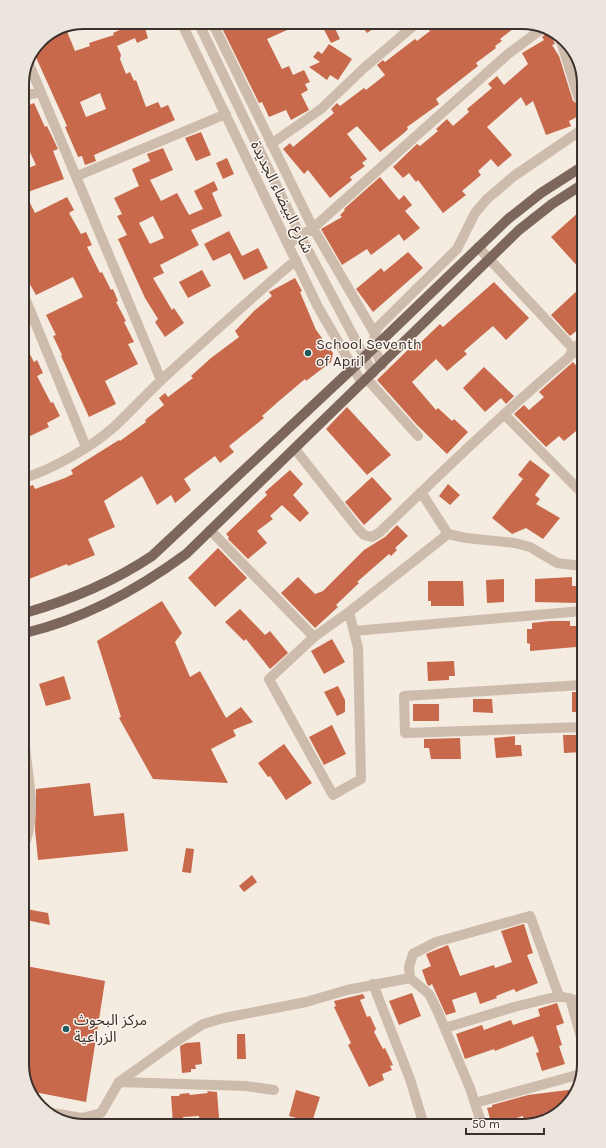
<svg xmlns="http://www.w3.org/2000/svg" width="606" height="1148" font-family="Karla,'Noto Sans Arabic',sans-serif">
  <rect width="100%" height="100%" fill="#f4ebe1"/>
  <path fill="#c8694b" fill-rule="evenodd" d="M137,22H143L148,38L137,43L135,38L117,46L121,55L120,59L126,74L130,72L134,81L136,80L146,107L158,102L161,108L168,105L175,120L94,155L96,161L85,165L82,156L78,157L72,143L65,127L67,126L34,53L40,40L66,29L75,51L90,46L89,43L114,35L113,33ZM100,93L106,109L86,117L80,102Z
    M219,22H305L267,39L282,69L289,66L293,75L304,70L310,82L305,84L308,90L301,94L309,110L291,120L286,110L269,117L262,102L259,103Z
    M320,22H332L340,39L331,43Z
    M359,22H383L367,33Z
    M424,22H522L500,39L502,41L495,46L496,48L476,63L478,66L436,99L439,104L407,127L408,129L404,133L380,152L357,126L347,134L367,159L362,163L365,166L350,177L352,180L330,198L308,170L304,174L283,149L290,143L293,147L334,113L331,109L337,103L340,106L364,88L366,90L385,75L377,65L383,60L385,62L415,39L417,41L430,31Z
    M549,31L553,39L555,44L552,45L559,56L573,101L579,105V116L569,121L571,126L546,135L533,101L526,106L521,97L487,127L512,155L498,167L491,159L478,171L481,175L462,191L466,195L443,213L418,180L416,182L409,173L403,178L393,167L417,144L420,146L438,131L436,129L447,119L453,126L469,112L467,109L492,88L488,84L497,76L504,85L528,64L522,53L544,40L542,37Z
    M329,44L352,59L338,80L330,75L327,80L309,67L320,62L313,57L318,51L322,54Z
    M34,103L45,127L47,126L58,149L53,151L64,179L25,193L35,213L67,197L74,210L69,213L81,234L86,232L92,245L87,247L100,273L102,272L111,290L113,289L118,301L116,302L126,321L124,322L134,342L128,344L138,364L105,381L116,404L89,417L61,356L62,355L53,336L56,335L46,315L83,297L73,277L36,295L23,272V170L36,165L22,135V108Z
    M201,132L211,155L196,161L185,138Z
    M163,148L173,170L150,180L161,201L177,193L189,215L203,209L194,191L214,181L218,190L212,193L222,216L191,230L199,245L160,265L164,273L153,278L172,310L174,308L184,323L165,337L155,322L158,319L145,298L118,239L127,235L117,216L122,214L114,198L139,186L132,169L150,161L147,154ZM153,216L164,238L150,244L139,223Z
    M227,158L234,174L223,179L216,163Z
    M380,177L399,200L404,195L412,205L405,211L420,228L404,241L399,234L371,255L367,249L342,265L321,229L342,217L340,215L345,210L344,209Z
    M580,211V269L551,237Z
    M229,231L242,256L258,248L268,268L244,280L230,253L213,261L204,244Z
    M408,252L423,268L373,312L356,289L381,268L384,272Z
    M202,270L211,286L188,298L179,282Z
    M295,278L302,291L300,292L316,330L333,353L331,362L306,381L305,379L279,401L262,416L264,418L229,446L234,452L220,463L215,456L184,479L191,490L175,503L171,495L157,505L142,476L104,501L115,527L88,539L95,555L68,566L67,564L24,581V488L33,485L35,489L65,478L73,474L71,470L119,440L120,441L146,422L145,420L164,405L159,398L165,393L168,397L193,378L191,376L211,358L239,337L235,331L254,311L272,296L269,292Z
    M494,282L529,318L506,340L493,326L464,351L467,354L447,371L436,359L412,382L436,410L438,408L452,421L454,419L468,432L447,454L417,425L377,380L416,342L418,345L440,324L443,327Z
    M580,288V328L570,336L551,315Z
    M23,341L34,362L37,360L43,373L37,376L51,403L53,402L60,416L47,423L49,427L24,439V419L28,417L24,408Z
    M573,362L581,371V427L564,441L559,436L546,447L514,414L524,405L529,410L544,397L539,392Z
    M484,367L514,396L506,404L501,398L485,412L463,388Z
    M347,407L391,455L367,475L326,429Z
    M530,460L550,475L535,495L540,499L536,504L560,518L543,539L526,528L512,534L492,518L523,479L518,475Z
    M290,470L303,484L293,495L309,513L300,522L282,505L270,516L273,519L257,531L267,543L248,559L228,539L229,537L226,534L267,495L265,492Z
    M372,477L392,499L364,525L345,502Z
    M448,484L460,495L450,505L439,496Z
    M397,525L408,536L395,548L397,550L391,556L389,554L357,582L359,583L336,605L338,607L315,628L281,593L298,577L315,594L323,591L364,550L385,537Z
    M218,548L247,578L215,607L188,578Z
    M572,577V586H579V603L535,602V579Z
    M504,579V602L487,603L486,580Z
    M428,581H463L464,606H431V601H428Z
    M162,601L182,633L175,642L190,677L200,671L226,718L241,707L253,722L233,730L236,736L211,749L228,783L153,779L119,718L121,717L97,641Z
    M240,609L265,635L270,631L288,653L270,669L246,639L244,641L225,622Z
    M550,621H570V626H582V640L576,639V647L530,651V644L527,643V629H532V623Z
    M332,639L345,662L324,674L311,651Z
    M454,661L455,676H449V680L428,681L427,662Z
    M64,676L71,699L46,706L39,684Z
    M338,686L345,700V712L337,716L324,692Z
    M572,692H581L582,712H572Z
    M473,699H492L493,713L473,712Z
    M413,704H439V721H413Z
    M332,725L346,754L324,765L309,737Z
    M563,735H582L583,752L564,753Z
    M515,736V745H521L522,756L496,758L494,738Z
    M460,738L461,759H431L429,748H424V739Z
    M284,744L312,783L286,800L270,776L268,777L258,763Z
    M90,783L94,816L124,813L128,851L38,860L35,830L36,789Z
    M186,848L194,849L191,873L182,872Z
    M252,875L257,882L244,892L239,886Z
    M26,909L48,913L50,925L26,920Z
    M524,924L533,953L527,955L538,983L516,992L514,989L496,996L497,998L480,1004L476,992L452,1000L456,1012L446,1015L432,984L429,986L427,984L422,970L431,966L426,954L448,945L460,976L494,965L495,968L512,962L501,931Z
    M26,966L105,981L86,1102L29,1091L27,1088Z
    M412,993L421,1016L399,1025L389,1001Z
    M363,994L365,998L360,1000L367,1017L370,1016L376,1029L374,1032L383,1049L385,1048L393,1065L390,1066L392,1070L382,1074L384,1080L369,1087L348,1045L351,1043L334,1007L336,1006L334,1001Z
    M557,1003L564,1023L556,1026L562,1045L559,1046L565,1064L542,1071L536,1053L539,1052L533,1036L495,1051L494,1049L465,1059L456,1034L482,1025L484,1030L511,1020L513,1025L540,1016L538,1009Z
    M237,1034H245L246,1059H237Z
    M200,1042L202,1064L195,1065L196,1069H191V1072L182,1073L180,1046L186,1043Z
    M576,1089L573,1099L558,1111L543,1114L544,1117L524,1121L523,1116L503,1122H491L487,1108L492,1107V1105L528,1095Z
    M296,1090L320,1097L312,1122L289,1116Z
    M207,1091L217,1092L219,1118L208,1119V1125H200L199,1116L183,1117L184,1122L173,1123L171,1096H179L180,1094L189,1093L190,1095L208,1093Z"/>
  <g fill="none" stroke-linecap="round" stroke-linejoin="round">
    <path stroke="#cdbbac" stroke-width="10" d="M181,22L318,307L362,383
      M198,22L301,237L373,373
      M212,22L313,228L375,334
      M559,35L579,99
      M29,64L161,380
      M22,96L41,92
      M271,144L321,109L364,68L418,22
      M77,176L226,114
      M288,244L313,228L508,54L543,28
      M478,247L581,357
      M23,293L86,447
      M382,365C375,351 370,342 378,327L457,249L475,213L487,199L514,176L580,131
      M367,379L418,436
      M504,414L581,492
      M295,449L359,530L364,535L372,537L380,532C442,472 503,413 569,357L573,349L581,342
      M24,478C53,469 90,448 114,427C133,409 151,389 170,372C212,334 253,296 296,260
      M210,530L314,637L349,612L448,534L421,492
      M448,534L466,538L515,543L530,547L557,563L582,566
      M354,631L582,611
      M314,637L269,679L333,795L361,779L358,648L349,612
      M582,685L404,696L405,733L582,727
      M25,747C28,777 36,811 26,840
      M373,984L410,1079L423,1122
      M570,998L584,1048
      M445,1028L514,1007L559,996L584,1002
      M119,1082L246,1086L274,1090
      M475,1103L581,1074
      M46,1112L82,1118L101,1113L119,1082L175,1042L203,1024L224,1018L306,1002L347,990L410,978
      M481,1122L470,1088L437,1010L429,994L410,978L409,967L413,954L436,942L530,916L559,996"/>
    <path stroke="#7d675c" stroke-width="10" d="M25,613C70,600 113,582 152,556L353,368L508,219L541,193L580,168
      M25,633C84,619 137,590 186,554L519,230L552,204L580,186"/>
  </g>
  <g fill="#1f5a5e" stroke="#fbf5ee" stroke-width="1.5">
    <circle cx="308" cy="353" r="4"/>
    <circle cx="66" cy="1029" r="4"/>
  </g>
  <g text-anchor="middle" dominant-baseline="central" stroke-width="3" stroke-linejoin="round" paint-order="stroke">
    <g font-size="15" fill="#3b302b" stroke="#fbf5ee">
      <text transform="translate(282 197) rotate(64)">شارع البيضاء الجديدة</text>
    </g>
    <g font-size="15" fill="#3b302b" stroke="#fbf5ee" text-anchor="start">
      <text x="316" y="344">School Seventh<tspan x="316" dy="17">of April</tspan></text>
      <text x="74" y="1020">مركز البحوث<tspan x="74" dy="17">الزراعية</tspan></text>
    </g>
  </g>
  <path d="M0 0H606V1148H0ZM84 29H522A55 55 0 0 1 577 84V1064A55 55 0 0 1 522 1119H84A55 55 0 0 1 29 1064V84A55 55 0 0 1 84 29Z" fill="#ece5de" fill-rule="evenodd"/>
  <path fill="none" stroke="#3b302b" stroke-width="2" d="M84 29H522A55 55 0 0 1 577 84V1064A55 55 0 0 1 522 1119H84A55 55 0 0 1 29 1064V84A55 55 0 0 1 84 29Z"/>
  <path d="M466 1128v6h78v-6" fill="none" stroke="#3b302b" stroke-width="2"/>
  <text x="472" y="1128" font-size="12" fill="#3b302b" stroke="#fbf5ee" stroke-width="3" paint-order="stroke">50 m</text>
</svg>
